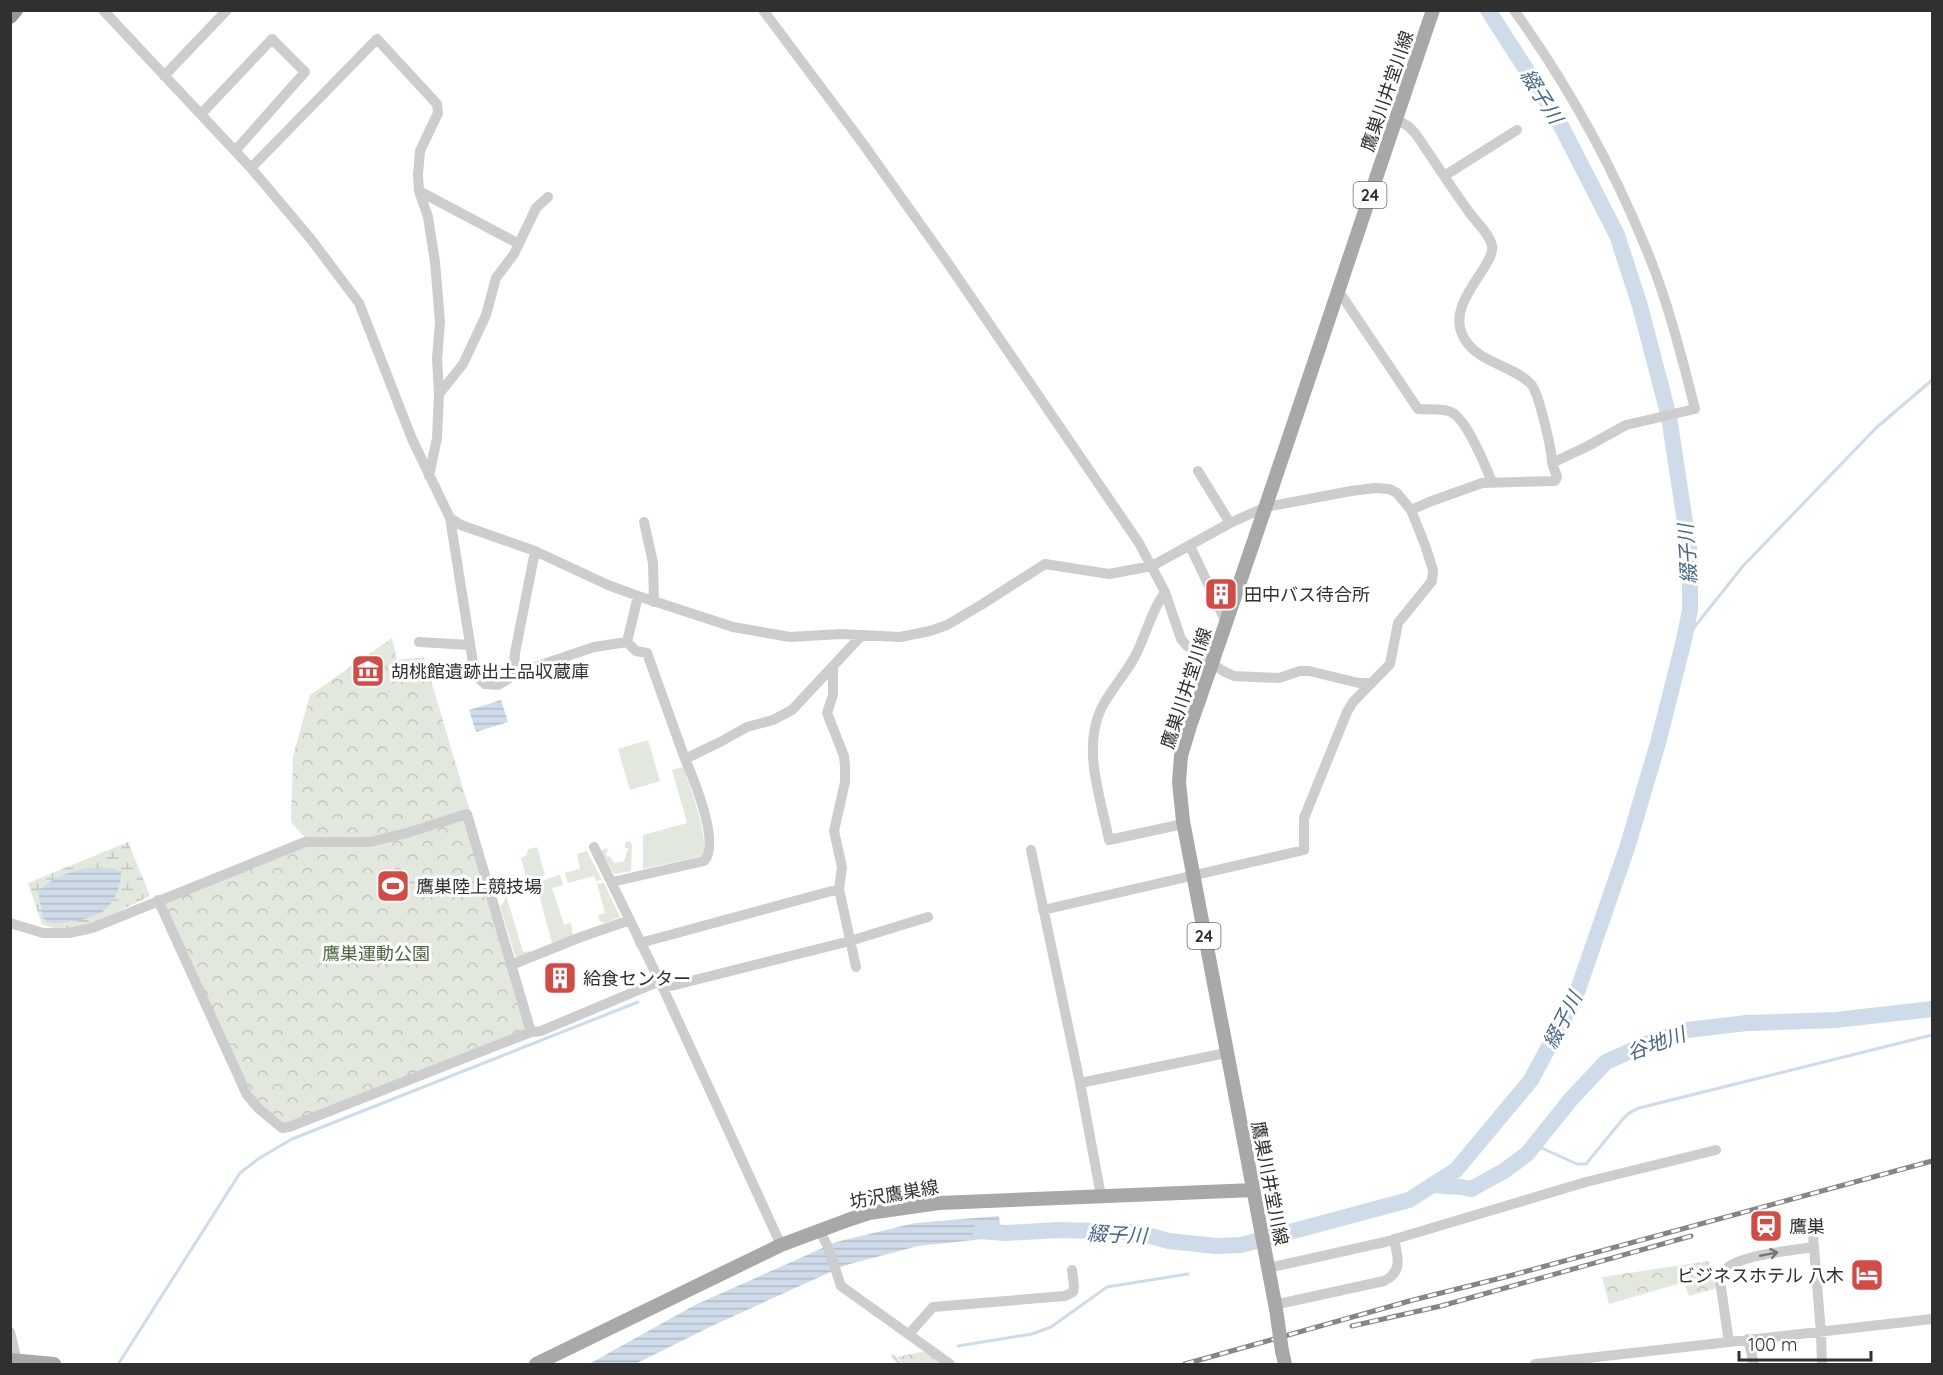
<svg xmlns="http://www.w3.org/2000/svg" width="1943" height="1375" font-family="Quicksand,'Noto Sans JP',sans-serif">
  <defs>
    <pattern id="wetland-marsh" width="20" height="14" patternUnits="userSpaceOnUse" patternTransform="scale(1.5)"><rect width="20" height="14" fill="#e2e8dd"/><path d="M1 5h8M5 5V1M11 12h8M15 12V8" fill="none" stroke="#c2c7be"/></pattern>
    <pattern id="park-crowns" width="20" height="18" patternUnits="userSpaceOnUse" patternTransform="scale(1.5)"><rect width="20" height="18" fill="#e2e8dd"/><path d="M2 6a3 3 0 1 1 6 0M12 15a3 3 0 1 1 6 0" fill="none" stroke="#c2c7be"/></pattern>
    <pattern id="water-rules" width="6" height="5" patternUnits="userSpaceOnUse" patternTransform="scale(1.5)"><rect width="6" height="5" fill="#cedbe9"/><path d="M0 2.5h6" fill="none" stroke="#b1bcc8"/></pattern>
  </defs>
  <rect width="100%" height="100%" fill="#fff"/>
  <path fill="#e2e8dd" d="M648,740L660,781L630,790L618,749Z
    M681,767L684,769C690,788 711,840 702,856L643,869V835L687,823L672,770Z
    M629,841L632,844L631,871L614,874L601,851L607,848L608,852L606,853L607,857L609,856L614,863L623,862L626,857V852L628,851V848H625V843Z
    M537,847L545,875L530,879L531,886L529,887L521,858L527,855L528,849Z
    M587,851L602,880L596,881L594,876L568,883L565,873L580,869L577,854Z
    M560,875L563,885L552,888L564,925L571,923L573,935L552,943L536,884L538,882Z
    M604,883L620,917L605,923L600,921L598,915L605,913L597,884Z
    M506,895L523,952L529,951L530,953L516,959L500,906L504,902Z"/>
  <path fill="url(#wetland-marsh)" d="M128,842L150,896C127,907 89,928 65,929C57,929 49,927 42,924L28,883Z"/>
  <path fill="url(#park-crowns)" d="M392,638L397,660L424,657L534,1027L289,1127L259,1109L158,900L308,841L291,822L293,756L310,695Z
    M1709,1261L1717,1288L1689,1296L1684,1282L1609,1304L1602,1277Z
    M926,1351L945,1364H903L897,1357Z"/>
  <path fill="url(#water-rules)" d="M501,700L508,722L476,732L469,710Z
    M87,868H111L121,871C121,886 115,903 102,912C93,918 61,925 51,923C48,922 46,920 43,918L38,891C53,878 68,872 87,868Z
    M999,1216L1002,1237L918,1246L846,1265L716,1324L635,1364H589L695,1305L836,1242L915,1223Z"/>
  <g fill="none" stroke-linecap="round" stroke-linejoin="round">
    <path stroke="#cedbe9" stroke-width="3" d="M1684,640L1743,566L1876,428L1932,380
      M1535,1145L1577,1164H1586L1622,1120L1629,1113L1639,1108L1932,1035
      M958,1346L1032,1334L1051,1327L1107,1287L1188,1274
      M893,1356L900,1364
      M119,1363L240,1173L258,1159L292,1139L638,1002"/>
    <path stroke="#cedbe9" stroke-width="16" d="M1432,1185L1461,1187L1471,1189L1504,1171L1527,1154L1571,1099L1606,1062L1646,1044L1687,1030L1747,1023L1836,1020L1932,1009
      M980,1231L1006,1233L1057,1230L1136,1232L1169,1241L1216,1246L1241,1245L1409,1200L1456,1170L1531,1080L1575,998L1627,848L1658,743L1684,640L1690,610V555L1669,417L1640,306L1617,235L1556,116L1488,10"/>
    <path stroke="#cdcdcd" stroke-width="10" d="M103,10L251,168L310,238L359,303L412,439L450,518L475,675L485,684L498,685L508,679L514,671L515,653L535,551
      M763,10L861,141L945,259L1139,543L1165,592L1181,639L1187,646L1223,671L1234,676L1279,678L1300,671H1309L1359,683H1372
      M164,76L227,10
      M201,114L272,39L305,72L235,151
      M1396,119L1408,126L1415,133C1433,159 1450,186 1469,212C1476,222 1490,234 1492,246C1493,251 1491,255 1489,259C1477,283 1448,310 1464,338C1479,364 1511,364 1531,384C1539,393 1552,451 1552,463
      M251,168L377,39L437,104L438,113L420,151L418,175L419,191L428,217L435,262L440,322L437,359L439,394L437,438L429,476
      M1444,176L1517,130
      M419,191L519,244
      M1338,290L1418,409C1428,410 1442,408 1451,412C1466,418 1486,467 1492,482
      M439,394L463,364L486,315L496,278L514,254L536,208L548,197
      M1198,471L1230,523
      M1411,510L1429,502L1482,483L1555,481L1557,477L1552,463L1588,446L1626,425L1695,409C1681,354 1667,298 1645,246C1611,163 1567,84 1514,10
      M450,518L461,525L535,551L608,585L638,596L733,627L790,637L841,634L900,637L930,631L947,625L981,605L1045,564L1109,574L1152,566L1230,523L1266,507L1351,491L1375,488L1389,489L1397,493L1411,510L1425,545L1433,570L1432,581L1398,623L1390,664L1353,702L1347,712L1304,818V850L1043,910
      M644,522L653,563L654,602
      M1190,546L1226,622
      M1165,592C1150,612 1146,637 1134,658C1124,676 1110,691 1101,709C1082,750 1101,798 1109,840L1183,824
      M419,642L470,645
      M627,642L636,651L647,653L685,759
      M833,666V695L827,713L844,756L845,766V782L834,831L842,867L839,889
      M514,671L529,669L594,647L627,642L638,596
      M594,847L663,988L781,1245
      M1031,850L1080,1083L1101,1196
      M612,882L704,861C721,844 694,780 685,759L720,742L747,727L773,720L792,710L862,635
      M158,900L247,1095L259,1109L282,1128L289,1127L531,1032L541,1031L660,981
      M10,923L43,933H69L92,928L305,842H370L407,833L467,814L531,1032
      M640,943L839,889L856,967
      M511,965L581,937L630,920
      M663,988L850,941L928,917
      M1080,1083L1226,1053
      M820,1231L828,1247L841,1286L950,1364
      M1813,1235L1821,1333L1822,1364
      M1268,1268L1385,1242L1586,1182L1716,1150
      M1283,1303L1384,1281C1403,1272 1398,1257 1394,1239
      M10,1332L17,1361
      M909,1334L933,1307L1065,1296L1073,1292L1074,1286L1072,1270
      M1748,1339L1754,1364
      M1729,1342L1720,1281C1721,1276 1722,1272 1726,1269C1740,1255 1794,1250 1814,1247
      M1535,1364L1932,1319"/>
    <path stroke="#a8a8a8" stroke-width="14" d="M1276,1309L1183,821L1179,782L1181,756L1190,726C1274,488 1351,249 1433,10
      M1282,1351L1285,1364
      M10,1360L54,1364
      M536,1364L781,1245L848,1220L869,1213L939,1203L1254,1190"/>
    <path stroke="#979797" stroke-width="16" d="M10,16L15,10"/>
    <defs>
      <path id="rail" d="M1352,1326L1441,1306L1691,1236
        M1185,1364L1413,1300L1509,1276L1932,1161"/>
    </defs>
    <use href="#rail" stroke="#858585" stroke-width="5"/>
    <use href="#rail" stroke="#fff" stroke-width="3" stroke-dasharray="9" stroke-linecap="butt"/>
    <path stroke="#a8a8a8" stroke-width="14" d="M1276,1309L1282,1351"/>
  </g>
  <defs><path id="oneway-shaft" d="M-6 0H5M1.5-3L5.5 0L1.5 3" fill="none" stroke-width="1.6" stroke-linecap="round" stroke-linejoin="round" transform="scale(1.5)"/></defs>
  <use stroke="#777" href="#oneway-shaft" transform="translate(1769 1254) rotate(-11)"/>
  <defs>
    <symbol id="building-square" viewBox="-11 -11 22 22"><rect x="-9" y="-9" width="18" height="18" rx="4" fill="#d44b46" stroke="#fff"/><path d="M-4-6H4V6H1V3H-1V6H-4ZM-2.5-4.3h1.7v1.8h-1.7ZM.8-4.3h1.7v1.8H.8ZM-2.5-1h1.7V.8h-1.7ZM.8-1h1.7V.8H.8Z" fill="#fff"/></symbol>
    <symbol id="museum-square" viewBox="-11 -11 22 22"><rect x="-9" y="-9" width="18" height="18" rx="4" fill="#d44b46" stroke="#fff"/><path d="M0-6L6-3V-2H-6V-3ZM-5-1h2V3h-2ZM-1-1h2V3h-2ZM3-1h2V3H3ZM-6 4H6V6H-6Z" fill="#fff"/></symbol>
    <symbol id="stadium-square" viewBox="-11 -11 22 22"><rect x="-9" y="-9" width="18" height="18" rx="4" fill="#d44b46" stroke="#fff"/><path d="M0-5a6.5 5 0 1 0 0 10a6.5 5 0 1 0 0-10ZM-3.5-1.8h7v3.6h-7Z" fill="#fff"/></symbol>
    <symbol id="station-square" viewBox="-11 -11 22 22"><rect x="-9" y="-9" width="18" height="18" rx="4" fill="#d44b46" stroke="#fff"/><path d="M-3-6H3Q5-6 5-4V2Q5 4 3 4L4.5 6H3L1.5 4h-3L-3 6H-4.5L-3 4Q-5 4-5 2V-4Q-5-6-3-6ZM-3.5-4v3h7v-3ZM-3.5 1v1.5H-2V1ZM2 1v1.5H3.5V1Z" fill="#fff"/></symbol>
    <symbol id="hotel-square" viewBox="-11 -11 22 22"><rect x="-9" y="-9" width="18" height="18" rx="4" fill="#d44b46" stroke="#fff"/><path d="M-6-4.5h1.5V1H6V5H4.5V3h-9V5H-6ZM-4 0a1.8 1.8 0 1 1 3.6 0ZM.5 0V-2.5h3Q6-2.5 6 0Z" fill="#fff"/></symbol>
  </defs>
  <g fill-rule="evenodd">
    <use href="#building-square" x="1202" y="575" width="38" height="38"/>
    <use href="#museum-square" x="349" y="652" width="38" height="38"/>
    <use href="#stadium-square" x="374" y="867" width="38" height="38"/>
    <use href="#building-square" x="541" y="959" width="38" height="38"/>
    <use href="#station-square" x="1747" y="1207" width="38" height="38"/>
    <use href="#hotel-square" x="1848" y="1256" width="38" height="38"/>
  </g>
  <g text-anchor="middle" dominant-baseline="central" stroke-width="6" stroke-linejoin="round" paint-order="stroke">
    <g fill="#fff" stroke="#6e6e6e" stroke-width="1.5">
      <rect x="1353.5" y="182" width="33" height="26" rx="4.5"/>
      <rect x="1187.5" y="923" width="33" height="26" rx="4.5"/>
    </g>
    <g font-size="16" font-weight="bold" fill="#303030">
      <text x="1370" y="195">24</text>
      <text x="1204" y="936">24</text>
    </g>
    <g font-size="18" fill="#303030" stroke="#fff">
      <text transform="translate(1387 91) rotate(-71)">鷹巣川井堂川線</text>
      <text transform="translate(1186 688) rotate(-72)">鷹巣川井堂川線</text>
      <text transform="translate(1270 1183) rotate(79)">鷹巣川井堂川線</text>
      <text transform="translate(894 1194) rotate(-10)">坊沢鷹巣線</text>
    </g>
    <g font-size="18" fill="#303030" stroke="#fff" text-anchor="start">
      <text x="1244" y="594">田中バス待合所</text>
      <text x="391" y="671">胡桃館遺跡出土品収蔵庫</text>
      <text x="416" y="886">鷹巣陸上競技場</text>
      <text x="583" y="978">給食センター</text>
      <text x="1789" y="1226">鷹巣</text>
      <text x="1844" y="1275" text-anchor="end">ビジネスホテル 八木</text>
    </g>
    <g font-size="18" fill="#4f6842" stroke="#fff">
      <text x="376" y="953">鷹巣運動公園</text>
    </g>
    <g font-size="20" font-style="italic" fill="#46688a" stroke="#fff">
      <text transform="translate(1542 96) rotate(58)">綴子川</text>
      <text transform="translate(1687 554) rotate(-94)">綴子川</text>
      <text transform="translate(1562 1020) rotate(-63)">綴子川</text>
      <text transform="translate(1656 1043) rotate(-20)">谷地川</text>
      <text transform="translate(1117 1234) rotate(3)">綴子川</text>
    </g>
  </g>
  <rect width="1943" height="1375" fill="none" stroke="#303030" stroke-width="24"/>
  <path d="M1739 1351v9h132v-9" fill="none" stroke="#303030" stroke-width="3"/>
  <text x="1748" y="1351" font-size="18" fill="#303030" stroke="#ffffff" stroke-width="4.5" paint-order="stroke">100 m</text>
</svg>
